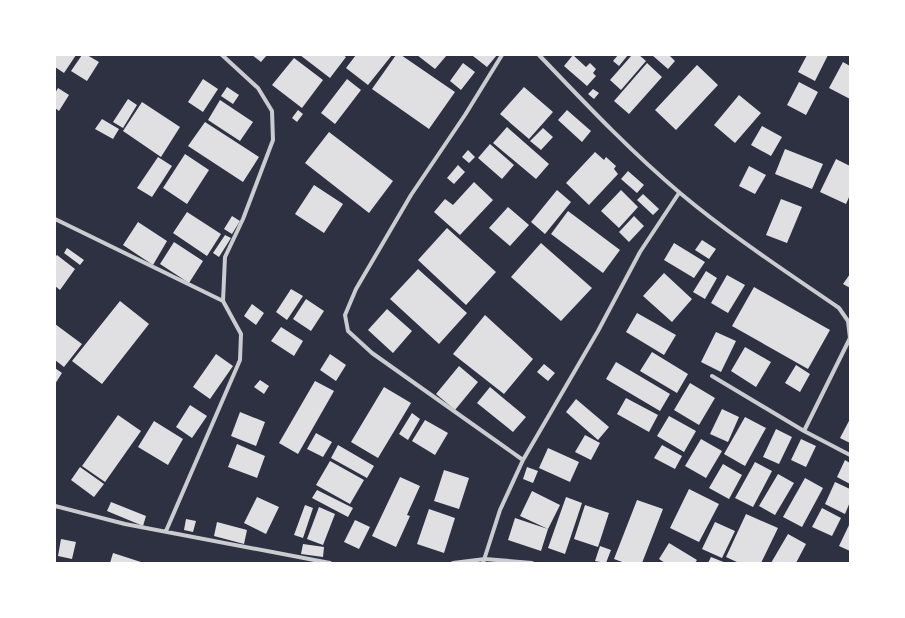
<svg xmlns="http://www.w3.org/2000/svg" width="905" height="618" font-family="Arial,sans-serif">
  <rect width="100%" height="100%" fill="#2d3142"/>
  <path fill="#e0e0e3" d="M55,55H76L64,73L55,67Z
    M82,55H87L99,62L87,81L71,71Z
    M252,55H267L261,62Z
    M300,55H343L346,57L330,78Z
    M356,55H392L368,85L346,68Z
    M396,55H401L455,92L429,129L372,89Z
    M417,55H447L435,69Z
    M474,55H497L487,67L473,56Z
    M573,55L586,67L590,63L596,69L593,73L596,76L587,86L564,66Z
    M618,55H628L619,66L613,61Z
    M632,55H639L646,61L621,90L610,80Z
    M652,55H669L675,61L668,69Z
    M807,55H828L815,81L798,72Z
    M294,58L323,80L302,108L272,85Z
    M843,62L850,66V99L829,88Z
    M463,63L475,72L461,90L450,81Z
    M647,63L662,77L629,114L614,101Z
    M697,65L718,85L676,130L655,110Z
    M203,79L218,89L203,112L188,102Z
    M347,79L361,90L335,124L321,113Z
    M799,82L818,92L806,115L787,105Z
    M227,87L239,95L233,104L221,96Z
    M524,87L553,112L529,139L500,114Z
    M58,88L69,95L59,111L55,108V93Z
    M593,89L599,93L594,99L588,94Z
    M739,95L761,113L735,143L714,125Z
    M128,99L137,105L123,128L113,122Z
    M220,100L253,122L240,141L208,120Z
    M142,102L180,127L161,157L123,131Z
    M298,110L303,114L297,122L292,118Z
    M567,110L591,131L582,142L558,120Z
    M102,119L119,129L113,139L95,129Z
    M205,122L259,157L243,182L188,146Z
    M762,126L782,137L771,156L751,145Z
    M507,127L549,164L536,179L493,143Z
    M543,128L553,137L541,150L530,141Z
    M329,132L393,181L369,213L305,163Z
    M490,144L514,165L502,179L478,158Z
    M785,149L823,164L812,189L775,174Z
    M468,150L475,157L469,163L462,157Z
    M595,152L604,160L606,157L616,166L614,169L618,174L589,205L566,183Z
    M185,154L209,170L187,204L163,188Z
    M158,157L172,166L152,197L137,188Z
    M836,159L850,166V195L846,204L820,192Z
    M458,165L465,172L454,184L447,178Z
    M749,166L766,175L755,194L739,186Z
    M628,171L644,185L637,193L621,179Z
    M474,182L493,200L460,235L434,212L445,199L453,205Z
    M314,185L343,204L324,233L295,214Z
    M557,190L571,202L545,234L531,222Z
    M621,190L638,207L619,228L601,211Z
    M643,194L659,209L653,215L637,200Z
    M781,199L802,207L787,243L766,235Z
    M508,207L529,225L510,246L489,228Z
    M568,211L620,250L603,273L551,234Z
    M187,212L221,234L207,256L173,233Z
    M232,216L240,221L232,234L224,229Z
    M634,216L644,226L629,242L619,232Z
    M138,222L167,241L153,265L123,245Z
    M447,228L496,272L466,305L418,260Z
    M225,235L231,238L219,257L213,253Z
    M702,240L716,249L709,259L695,250Z
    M174,242L203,261L189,283L160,264Z
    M541,243L592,288L561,321L511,277Z
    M674,243L705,262L694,278L664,260Z
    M67,248L84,260L80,265L64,253Z
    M57,255L75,269L60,290L55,286V257Z
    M418,269L467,313L439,344L390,299Z
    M706,271L717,278L705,299L693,292Z
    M664,273L692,299L672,322L643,296Z
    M850,274V288L843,284Z
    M727,275L745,285L728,313L711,303Z
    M754,287L830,330L808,369L732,326Z
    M291,289L303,296L287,320L276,312Z
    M306,299L324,311L311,331L293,319Z
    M120,301L149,324L102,384L72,361Z
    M252,304L264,313L256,325L244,316Z
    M387,309L412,331L393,353L368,330Z
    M637,313L676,335L664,355L626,332Z
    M485,315L533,359L504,394L453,354Z
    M55,324L82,344L64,367L55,360Z
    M281,327L303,341L294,356L271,341Z
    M716,332L736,341L721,372L701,362Z
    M745,347L771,362L756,387L731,371Z
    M652,352L688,374L677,393L640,371Z
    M216,354L233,366L210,399L193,387Z
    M330,354L346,365L336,381L320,370Z
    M616,362L670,394L660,411L606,379Z
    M544,364L555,373L548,381L537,372Z
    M796,365L810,374L800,392L785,383Z
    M459,366L478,382L455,410L436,394Z
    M55,368L62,373L55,384Z
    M260,380L269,386L264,394L254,387Z
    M315,381L334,391L298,454L279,443Z
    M690,383L715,398L699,425L674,410Z
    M384,387L411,403L378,458L351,442Z
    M490,387L526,417L513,432L477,403Z
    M626,398L658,415L649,432L617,414Z
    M576,399L609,427L598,440L566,412Z
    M190,405L207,416L192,438L176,427Z
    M722,409L739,417L728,442L710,434Z
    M240,412L265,422L256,446L231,436Z
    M412,413L420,419L408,440L399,434Z
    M118,415L141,431L105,482L82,466Z
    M669,416L696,431L684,452L657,436Z
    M745,417L766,428L745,466L724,454Z
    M850,419V443L840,438Z
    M425,420L448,433L435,455L412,441Z
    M154,421L183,439L168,465L138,447Z
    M776,429L792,437L779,464L763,457Z
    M316,433L332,442L323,457L307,449Z
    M585,435L600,443L591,460L575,452Z
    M701,439L722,451L706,478L685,466Z
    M801,439L816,446L806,467L791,460Z
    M237,444L265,456L257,478L228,467Z
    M338,445L374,466L367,478L331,458Z
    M662,445L682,456L675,469L654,458Z
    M548,448L579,462L570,482L539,468Z
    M845,460L850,463V484L837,477Z
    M330,461L364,480L350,504L316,485Z
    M755,462L772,471L753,507L735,498Z
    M723,464L742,475L729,499L709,488Z
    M80,467L104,484L94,497L71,480Z
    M527,467L538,471L533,483L523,479Z
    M444,470L469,478L459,509L434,501Z
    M778,474L794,483L775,515L759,506Z
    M400,477L420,486L407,515L410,516L396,547L372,536Z
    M805,478L823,488L802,527L783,517Z
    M835,482L850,489V502L845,514L825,504Z
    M689,489L719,504L699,542L670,528Z
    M317,490L353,508L348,517L312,498Z
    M532,491L560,505L548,529L520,516Z
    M257,497L279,507L266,534L244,523Z
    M566,497L582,503L565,554L548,548Z
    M637,500L663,509L642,563H625L614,559Z
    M111,502L146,516L143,526L107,511Z
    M305,505L313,508L303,538L294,535Z
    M585,505L609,513L598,547L574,539Z
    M319,507L335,514L323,545L307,539Z
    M822,508L841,518L832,536L812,527Z
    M429,509L455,518L444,553L417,544Z
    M746,514L778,528L761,563H739L726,557Z
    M515,518L548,529L541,551L508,540Z
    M186,519L196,521L193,532L184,530Z
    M355,520L370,527L359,549L344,542Z
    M217,522L247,530L244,544L214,536Z
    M715,522L735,531L722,558L702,549Z
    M850,523V551L839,546Z
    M788,534L806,544L796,563H771Z
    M61,539L76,542L72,559L58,556Z
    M669,543L697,560L695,563H665L659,559Z
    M303,544L324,547L323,557L301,554Z
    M600,546L611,550L606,563L595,561Z
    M113,553L144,563H110Z
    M711,557L726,563H708Z"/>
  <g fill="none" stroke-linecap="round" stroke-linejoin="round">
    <path stroke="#caccd0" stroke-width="4" d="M502,55L465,115L411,195L356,289L345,315L348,331L372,353L523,460
      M539,55C584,102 629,150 680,193C730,235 785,271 839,308L848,321L850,338L804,431L712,376
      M55,219L223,301
      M804,431L850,455
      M55,506L125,524L330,563
      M166,531L240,360L241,334L223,301L225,257L243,219L273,140L272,111L258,88L222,55
      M453,563L485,559L532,563
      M483,563L500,510L523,460L598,331L640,252L679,193"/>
  </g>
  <rect width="905" height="618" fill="none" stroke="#ffffff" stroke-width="112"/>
</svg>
